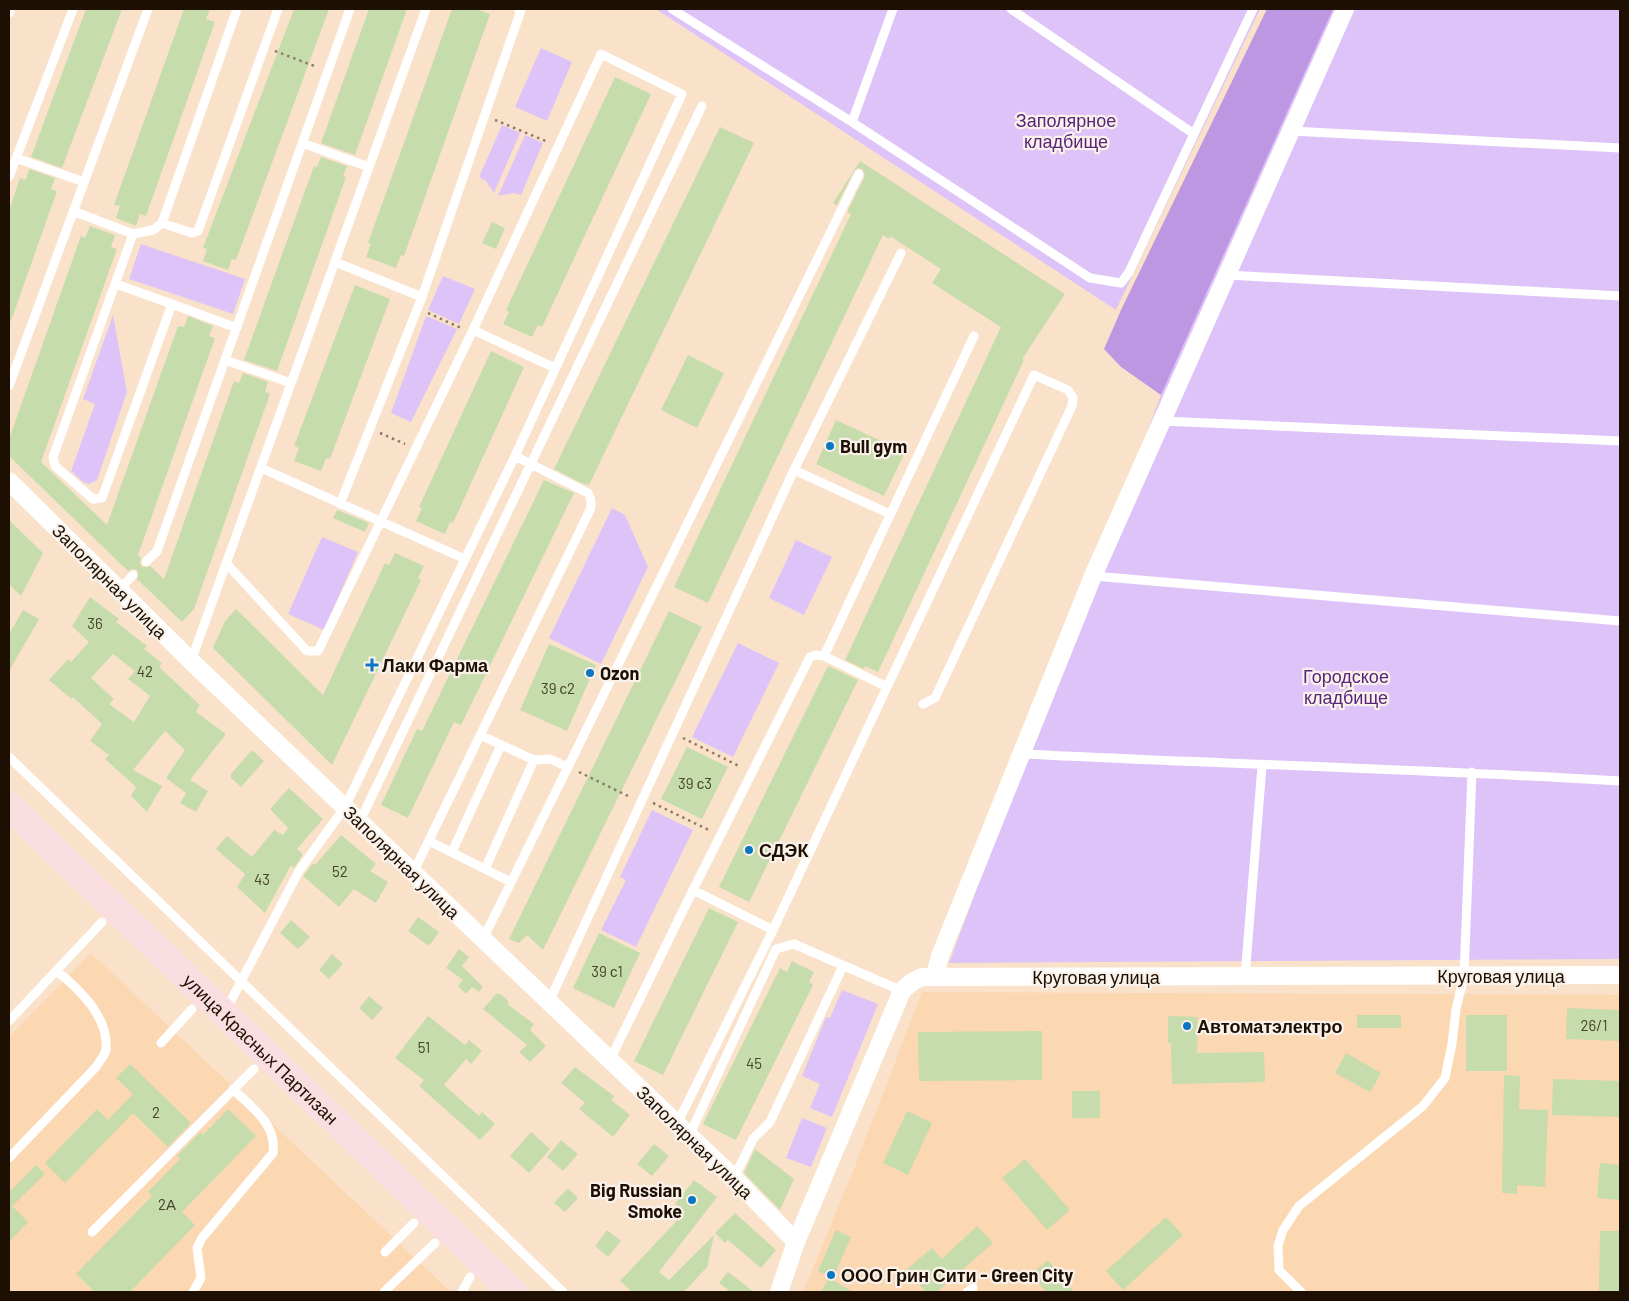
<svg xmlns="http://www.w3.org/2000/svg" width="1629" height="1301" font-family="Barlow,sans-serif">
  <rect width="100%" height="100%" fill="#fae2ca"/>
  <path fill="#fbd7b2" d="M91,953L451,1292H9V1037Z
    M922,992L1620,995V1292H803L854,1169Z"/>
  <path fill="#dec3f8" d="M656,9H1260L1116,310Z
    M1300,9H1620V959L949,963L1161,395Z
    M541,48L572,62L547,121L515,107Z
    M502,125L520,133L494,193L486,181L479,177Z
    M525,135L543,143L521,195L513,193L498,196Z
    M141,244L245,279L233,314L129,279Z
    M443,276L475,289L459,324L428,310Z
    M113,315L127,392L97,480L89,484L83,482L71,471L95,404L83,399Z
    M426,316L457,329L411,422L391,413Z
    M612,508L625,515L648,567L601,664L549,638Z
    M322,537L358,552L324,630L288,614Z
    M796,540L832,557L804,615L769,598Z
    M738,643L779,663L733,757L692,737Z
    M652,810L693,830L636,947L601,930L626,880L620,877Z
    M842,990L878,1004L832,1117L810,1108L820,1084L802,1076L826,1017L830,1018Z
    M802,1118L827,1128L811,1167L786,1158Z"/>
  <path fill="#be97e2" d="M1267,9H1333L1161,395L1121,367L1104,349L1121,310Z"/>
  <path fill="#c6dcac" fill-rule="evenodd" d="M86,9H122L62,168L31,157Z
    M184,9H210L206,19L215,22L146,216L140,214L136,226L116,218L120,206L114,205Z
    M294,9H329L236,260L232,259L228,270L203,261L207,249L203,248Z
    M369,9H407L355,155L321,143Z
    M452,9H476L490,14L404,256L401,255L396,268L366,257L371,244L368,243Z
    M615,77L651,94L542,327L538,325L532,337L503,324L509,312L506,310Z
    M720,127L754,143L589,485L579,482L554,469Z
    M321,157L347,166L343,176L346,177L277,371L244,360L314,166L317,167Z
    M860,161L1065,294L1022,359L1024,360L878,672L865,666L864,669L845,660L1001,327L932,283L941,269L890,236L889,239L883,235L708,603L674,587L851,214L847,212L865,176L862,169L858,168L854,171L837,205L833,203Z
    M29,169L55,178L51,189L57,191L11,321H9V211L20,178L26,180Z
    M492,222L505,228L496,249L482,243Z
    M90,226L115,235L111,247L117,249L41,462L107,525L178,326L184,327L188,316L213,326L209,336L215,338L138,555L141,558L140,563L142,567L150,566L164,579L234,381L239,383L243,373L268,382L265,392L270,394L194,609L182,622L137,579L138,571L134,569L128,571L9,456V439L81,236L85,238Z
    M355,285L390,299L330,459L326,458L321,471L294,461L299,448L294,446Z
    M491,351L524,367L453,523L450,522L445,534L416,521L422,508L419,507Z
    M688,355L724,373L697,428L661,410Z
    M836,420L905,452L884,496L816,464Z
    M544,480L574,493L461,725L454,722L408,818L381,805L417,729L422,731Z
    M337,510L369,523L365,532L333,518Z
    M9,520L43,553L21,596L9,584Z
    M395,553L424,566L418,578L421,580L332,765L213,648L225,621L236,609L323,695L385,563L389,565Z
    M90,597L119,619L116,622L147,646L144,649L162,663L159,667L200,705L196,712L226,734L190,780L208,791L196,812L180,803L186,793L166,778L185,750L165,731L133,770L162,786L147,812L131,796L136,787L105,759L109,755L90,741L102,724L73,697L71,699L49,680L68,659L71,662L89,642L72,626ZM113,654L135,671L128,679L150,696L134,722L109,704L114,699L91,678Z
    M23,610L39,619L9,671V634Z
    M669,611L702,627L543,950L527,935L519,943L509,939Z
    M549,644L596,665L567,731L520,710Z
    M828,666L858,680L749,902L719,887Z
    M687,747L728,767L702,819L661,799Z
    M252,750L264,761L241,787L231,778V774Z
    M289,788L323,819L297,849L303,854L294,868L291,865L265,913L237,887L245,874L216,849L227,836L252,857L274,830L283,835L288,828L270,809Z
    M341,835L376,864L370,871L388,882L376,903L354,889L339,907L303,876L313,863L315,865Z
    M709,908L738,922L663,1075L634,1061Z
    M418,917L439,932L429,946L408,931Z
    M291,920L310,937L298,949L280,933Z
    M599,933L640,953L614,1008L573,988Z
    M459,949L469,957L462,966L483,987L479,992L472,987L466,994L458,986L463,980L446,968Z
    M332,954L343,964L329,979L319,970Z
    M792,961L814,972L809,982L813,985L736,1140L703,1124L780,968L787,972Z
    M496,994H501L509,1002L507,1004L534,1024L530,1030L546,1046L530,1062L519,1052L527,1045L483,1009Z
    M369,996L383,1008L372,1020L359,1008Z
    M1567,1008L1620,1010V1041L1566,1039Z
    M1357,1015H1401V1028H1357Z
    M1466,1015H1507V1071H1466Z
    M428,1016L465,1045L469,1040L482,1051L471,1064L466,1059L444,1085L479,1116L482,1112L495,1124L480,1140L419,1086L424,1080L395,1058Z
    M1168,1016L1198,1017L1197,1053L1264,1052L1265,1082L1172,1084L1171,1043H1168Z
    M1042,1031V1080L919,1081L918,1032Z
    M1346,1053L1381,1073L1370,1092L1335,1073Z
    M130,1064L191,1123L168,1147L133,1113L65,1183L45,1163L97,1109L108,1120L133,1094L116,1078Z
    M575,1067L614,1096L611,1100L630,1115L613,1137L579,1109L585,1103L561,1083Z
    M1504,1075L1520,1076L1519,1109L1548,1110L1545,1187L1517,1185V1194L1502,1193Z
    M1553,1079L1620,1081V1117L1552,1115Z
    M1072,1091H1100V1118H1072Z
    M228,1109L256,1136L182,1212L195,1225L130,1292H95L76,1274L152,1196L148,1192L180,1159L177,1156L200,1132L203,1135Z
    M907,1111L932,1123L908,1175L883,1163Z
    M531,1132L550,1149L529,1173L510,1156Z
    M561,1140L578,1154L563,1171L547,1157Z
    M654,1144L669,1156L652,1176L637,1164Z
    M755,1149L794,1179L780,1210L744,1173Z
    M1025,1159L1070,1210L1047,1230L1002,1178Z
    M1600,1163L1620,1165V1200L1597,1198Z
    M36,1165L45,1174L12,1206L28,1222L9,1242V1192Z
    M694,1180L717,1197L659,1272L669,1280L714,1235L707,1267L684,1292H632L620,1281L685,1212L675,1204Z
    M568,1188L578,1198L565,1212L554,1203Z
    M735,1213L776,1250L761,1268L728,1240L725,1243L715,1233Z
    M1166,1217L1183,1235L1123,1290L1106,1271Z
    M977,1226L993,1243L937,1292H926L906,1270L932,1248L942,1259Z
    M607,1230L621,1241L608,1257L595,1246Z
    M836,1230L851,1237L833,1278L818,1271Z
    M1600,1231H1620V1292H1599Z
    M1048,1260L1074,1292H1046L1031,1274Z
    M728,1272L754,1292H731L719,1283Z
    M829,1278L853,1292H821Z"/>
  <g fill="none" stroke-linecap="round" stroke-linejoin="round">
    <path stroke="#8d7b68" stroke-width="2.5" stroke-dasharray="2.5 4" stroke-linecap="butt" d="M275,51L317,67
      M495,120L548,142
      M428,313L461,328
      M380,433L405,444
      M683,738L741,767
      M579,772L630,797
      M653,803L711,831"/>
    <path stroke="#fff" stroke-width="9" d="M672,9L852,122L893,9
      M1011,9L1194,134
      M9,13L11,9
      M852,122L1090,278L1121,283L1129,272L1253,9
      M1291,131L1620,148
      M302,143L369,167
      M16,158L84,182
      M9,177L73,9
      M73,211L133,234L153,230L162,223L237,9
      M162,223L192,233L198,231L278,9
      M335,262L422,297
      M1227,275L1620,296
      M116,284L172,304L102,498L93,499L55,466L53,457L133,234
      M172,304L237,328
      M473,330L555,368
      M225,360L291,383
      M9,386L148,9
      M1162,421L1620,441
      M261,468L465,559
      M794,470L890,514
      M340,504L422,297L521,10L518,9
      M146,562L157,551L350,9
      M1093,576L1620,621
      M119,590L133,575
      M824,656L974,336
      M191,661L426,9
      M887,687L1034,375L1068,390L1073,398L1072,406L935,698L923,704
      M480,735L534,760L550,759L568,767L483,939
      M1024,754C1222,764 1421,769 1620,781
      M9,757L563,1292
      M568,767L859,174
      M360,821L702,106
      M429,841L511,882
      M452,852L501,745
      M485,869L534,760
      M413,873L591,508V500L588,493L515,456
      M693,890L810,657L816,655L824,656L887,687L773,930
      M1245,977L1262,766
      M549,1002L794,470L901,253
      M225,1012L299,871L345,807L515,456L682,94L601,54L473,330L318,651H307L226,563
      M9,1021L102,922
      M161,1043L192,1009
      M610,1060L693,890L773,930L677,1124
      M689,1136L776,949L794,944L902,991
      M9,1158L96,1067C99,1062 105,1055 106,1050C109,1017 80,990 57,971
      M734,1178L753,1139L770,1122L843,966
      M92,1232L254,1069
      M385,1252L414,1223
      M193,1292L201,1278L197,1248L202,1238L273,1153C277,1124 252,1108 233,1089
      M384,1292L435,1243
      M462,1292L470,1277
      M967,1292L973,1288
      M1301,1292L1279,1270L1278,1246L1283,1230L1299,1206L1423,1106L1445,1078L1452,1044L1456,1009L1464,976L1472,772"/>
    <path stroke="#fff" stroke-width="18" d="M9,481L191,661L734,1178L796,1242
      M935,976L940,956L1093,576L1345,9
      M779,1292L796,1242L902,991L912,982L922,977L1620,975"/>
    <path stroke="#fbdee2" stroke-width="28" id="s1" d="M9,806L513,1292"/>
  </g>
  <g fill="#0b76c1" stroke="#faf2ea" stroke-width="2">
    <circle cx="830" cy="446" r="5"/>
    <path d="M369.5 657.5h5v5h5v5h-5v5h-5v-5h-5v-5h5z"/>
    <circle cx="590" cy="673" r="5"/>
    <circle cx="749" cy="850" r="5"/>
    <circle cx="1187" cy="1026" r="5"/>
    <circle cx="692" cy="1200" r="5"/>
    <circle cx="831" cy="1275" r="5"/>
  </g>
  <g text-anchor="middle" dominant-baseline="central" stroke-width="4.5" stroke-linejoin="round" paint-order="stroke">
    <g font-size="15" fill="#47432c">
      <text x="95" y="623">36</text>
      <text x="145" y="671">42</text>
      <text x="558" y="688">39 с2</text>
      <text x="695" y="783">39 с3</text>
      <text x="340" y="871">52</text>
      <text x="262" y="879">43</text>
      <text x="607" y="971">39 с1</text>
      <text x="1594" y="1025">26/1</text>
      <text x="424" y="1047">51</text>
      <text x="754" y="1063">45</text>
      <text x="156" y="1112">2</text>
      <text x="167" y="1204">2А</text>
    </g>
    <g font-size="18" fill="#57257c" stroke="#faf2ea">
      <text x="1066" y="120">Заполярное<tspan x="1066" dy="21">кладбище</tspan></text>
      <text x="1346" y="676">Городское<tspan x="1346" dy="21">кладбище</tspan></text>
    </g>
    <g font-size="18" font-weight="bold" fill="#1d1002" stroke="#faf2ea" text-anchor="start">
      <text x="840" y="446">Bull gym</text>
      <text x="382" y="665">Лаки Фарма</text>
      <text x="600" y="673">Ozon</text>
      <text x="759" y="850">СДЭК</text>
      <text x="1197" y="1026">Автоматэлектро</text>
      <text x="682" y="1190" text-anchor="end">Big Russian<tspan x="682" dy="21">Smoke</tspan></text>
      <text x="841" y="1275">ООО Грин Сити - Green City</text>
    </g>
    <g font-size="18" fill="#1d1002" stroke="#faf2ea">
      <text transform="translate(110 581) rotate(45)">Заполярная улица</text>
      <text transform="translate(402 862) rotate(44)">Заполярная улица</text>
      <text x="1501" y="976">Круговая улица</text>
      <text x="1096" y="977">Круговая улица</text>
      <text stroke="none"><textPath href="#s1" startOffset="350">улица Красных Партизан</textPath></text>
      <text transform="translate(695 1142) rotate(44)">Заполярная улица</text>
    </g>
  </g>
  <rect width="1629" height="1301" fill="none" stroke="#1d1002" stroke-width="20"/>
</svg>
